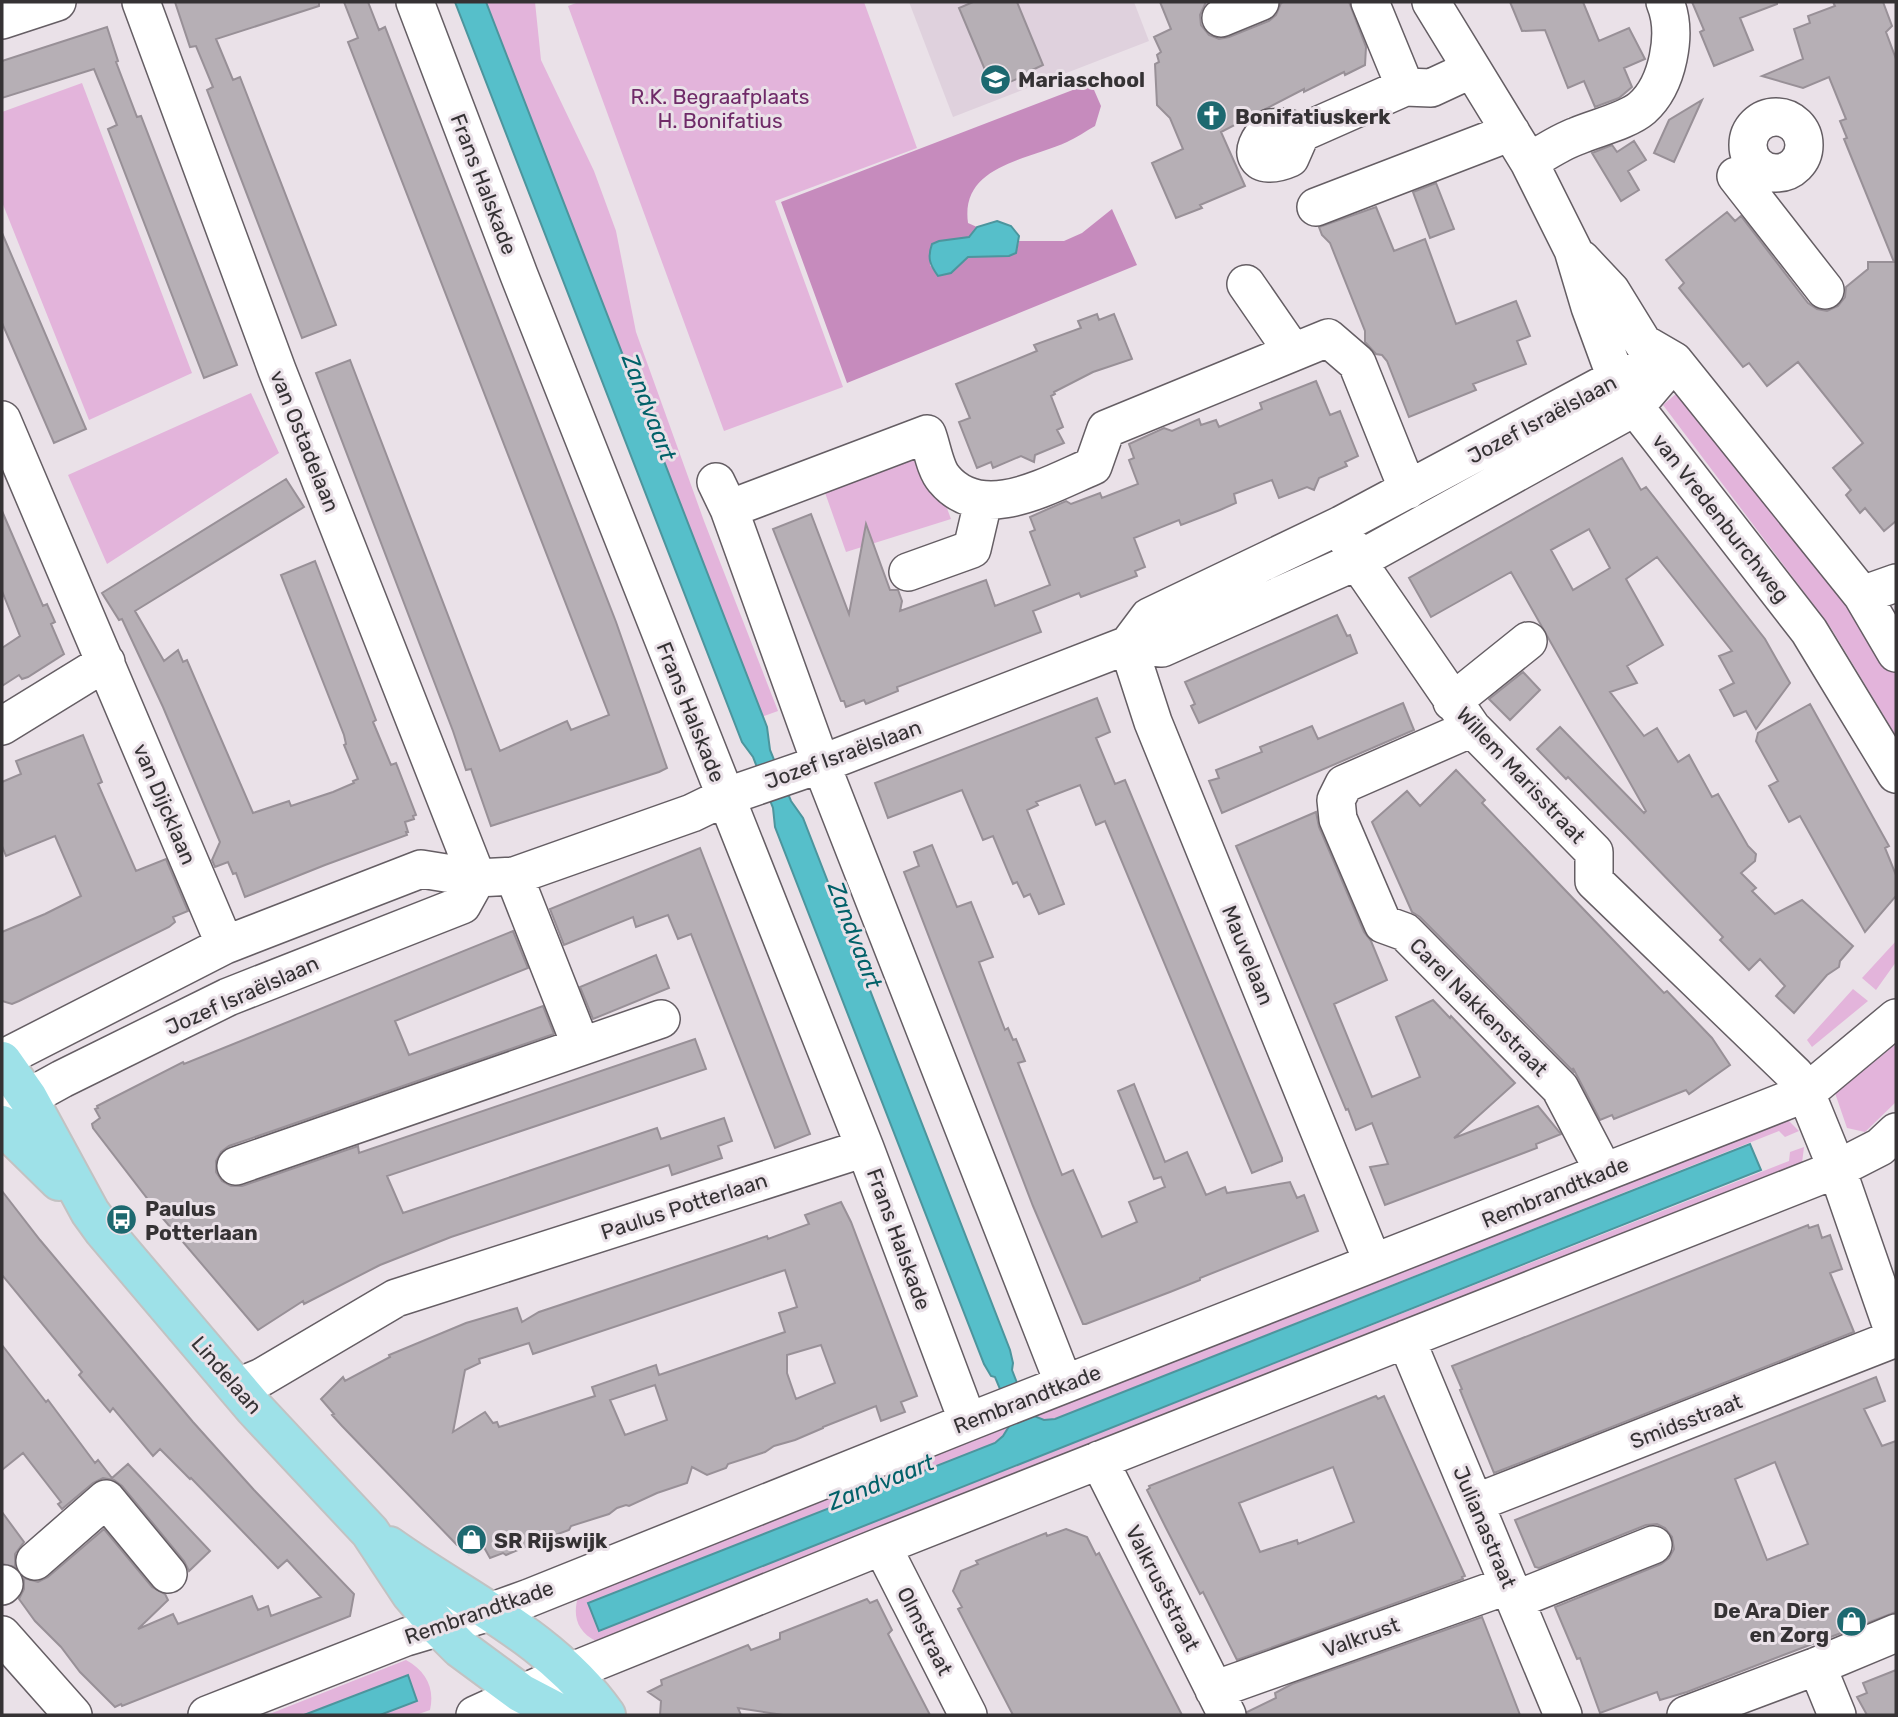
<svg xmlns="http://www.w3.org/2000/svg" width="1898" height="1717" font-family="Rubik,sans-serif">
  <rect width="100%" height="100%" fill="#eae1e8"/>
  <path fill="#dfd1dd" d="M909,2H1134L1149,41L953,117Z"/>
  <path fill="#e3b4db" d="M486,2H535L541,60L594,171L616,231L636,332L704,521L778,711L761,717L544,161Z
    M579,2H864L917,148L775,201L843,387L724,431L568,6Z
    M82,83L192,373L89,420L2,202V112Z
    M1684,387L1877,639L1896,672V736L1831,628L1663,405Z
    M251,393L279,453L107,564L68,475Z
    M917,449L927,455L951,519L846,552L823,487Z
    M1896,941V962L1876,990L1862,978Z
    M1853,989L1868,1001L1812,1047L1807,1040Z
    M1896,1044V1102L1865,1132L1847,1128L1835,1093Z
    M1779,1120L1789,1121L1799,1131L1785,1137L1779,1131L1054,1419L1044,1420L1030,1414Z
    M1804,1147L1802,1163L1797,1168L624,1633L596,1641C576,1631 572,1614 579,1594L1011,1422L1003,1436L995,1443L588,1603L599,1630L1789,1161L1790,1152Z
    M406,1660C426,1671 435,1688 430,1710L416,1715H380L417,1701L407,1675L304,1715H267Z"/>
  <path fill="#c68bbd" d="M1091,83L1101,106L1095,126C1086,131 1076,138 1067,142C1028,160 960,165 968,223L977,227L969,237L939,241L930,265L938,276L951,273L968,257L1009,256L1016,253L1019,241H1064L1082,233L1112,209L1137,265L847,383L781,202Z"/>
  <path fill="#56bfca" stroke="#4c959d" stroke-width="2" d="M455,2H486L767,727L770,750L791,801L803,818L1010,1350L1013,1363L1012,1370L1029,1414L1044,1420L1055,1419L1750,1144L1761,1170L599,1631L588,1603L995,1443L1003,1436L1013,1420L995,1377L991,1376L984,1364L775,827L773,808L753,757L742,742Z
    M997,221L1011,226L1019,236L1016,253L1009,256L968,257L951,273L938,276C930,265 927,258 932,244L939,241L969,237L977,227Z
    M408,1675L417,1701L380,1715H304Z"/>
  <path fill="#b6afb5" stroke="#989097" stroke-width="2" fill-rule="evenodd" d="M175,2H319V6L216,39L233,80L240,77L336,325L302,338L207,90L213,87L196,46L190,47Z
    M344,2H368L379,30L385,27L616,622L667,768L659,772L491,826L471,769L466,770L453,731L316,373L350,360L500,751L567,721L571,730L609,715L348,42L358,38Z
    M973,2H1017L1043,65L1030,71L1031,73L993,89L959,8Z
    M1160,2H1206L1200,15L1201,25L1209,35L1219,39L1229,37L1269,21L1276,15L1281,3L1283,2H1349L1366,47L1365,65L1345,75L1344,72L1304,92V89L1221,132L1245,186L1200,205L1202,208L1176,218L1152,163L1183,149L1170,118L1157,105L1155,64L1159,62L1157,55L1161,52L1154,37L1171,29Z
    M1510,2H1583L1599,41L1629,28L1645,59L1624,68L1632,87L1619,98L1595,107L1584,81L1568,88L1545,30L1522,31Z
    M1692,2H1777V4L1740,18L1753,50L1714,66L1700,32L1704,30Z
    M1833,2H1883L1892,26L1886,32L1896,59V521L1884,531L1865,508L1860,513L1846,495L1851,490L1833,468L1863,443L1798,362L1767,386L1749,363L1743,367L1679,288L1684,283L1666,260L1727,212L1735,221L1741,216L1808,303L1817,309L1827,311L1838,306L1845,297L1846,287L1868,269V262H1894L1844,139L1847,138L1840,121L1846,119L1829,77L1803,88L1762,76L1803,59L1794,29L1810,23L1808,16L1835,6Z
    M107,27L118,61L116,62L137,117L141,116L237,365L204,378L108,129L117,125L94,69L2,98V61Z
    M1702,100L1674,162L1654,153L1669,120Z
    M1634,141L1646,160L1628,171L1639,190L1621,201L1592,153L1612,145L1617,152Z
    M1436,183L1454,229L1430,238L1413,192Z
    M1376,207L1394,251L1425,239L1456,324L1516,301L1530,336L1517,341L1526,364L1473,384L1476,390L1409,417L1387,361L1382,355L1376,354L1365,342V331L1330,243L1322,235L1319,227Z
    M2,233L86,429L54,443L2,323Z
    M1097,314L1099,320L1114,314L1132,359L1093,372L1054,392L1055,394L1051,396L1063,427L1057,430L1064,443L1035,455L1034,462L1021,456L993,468L991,462L977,468L959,422L970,418L956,384L1037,351L1034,345L1081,328L1078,321Z
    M1316,381L1330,415L1340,411L1358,456L1345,462L1347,466L1319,478L1314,490L1307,487L1279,498L1272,480L1234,494L1236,503L1220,510L1181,525L1179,520L1134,538L1145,567L1135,571L1137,576L1081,597L1079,593L1033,611L1041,632L897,687L898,691L866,704L864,700L846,707L844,701H841L773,529L811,514L849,614L866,524L890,590H898L902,601L900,611L986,580L995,606L1050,585L1030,532L1035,530L1030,517L1066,501L1071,504L1100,493L1102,498L1138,484L1129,460L1134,458L1129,444L1164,428L1172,431L1199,419L1201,425L1216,420L1219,427L1262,409L1260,403Z
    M1622,458L1641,490L1646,487L1765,639L1790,683L1756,729L1746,711L1734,716L1720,690L1734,683L1719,656L1732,651L1657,557L1626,579L1663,645L1627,666L1637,683L1610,692L1644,736L1657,728L1678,762L1689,755L1712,797L1718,794L1748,846L1756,854L1755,861L1741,873L1756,888L1752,891L1775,914L1802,900L1853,946L1840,961L1839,967L1827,975L1794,1013L1776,996L1785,986L1760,959L1749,970L1720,940L1723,937L1625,835L1568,777L1566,779L1537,749L1560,727L1644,813L1646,811L1511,572L1431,617L1409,578ZM1589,529L1610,568L1573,590L1551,550Z
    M286,479L304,507L135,611L164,661L178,650L183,662L187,660L253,813L289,801L291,806L333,792L354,783L353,781L358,779L344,745L346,744L344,735L281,575L315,561L376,720L373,722L391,765L396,763L416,815L413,816L414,819L405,822L408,832H406L407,835L325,865L245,897L236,873L233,874L228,862L215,867L212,860L220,842L163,707L122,619L119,620L102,593Z
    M2,511L43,606L47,604L55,622L51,624L64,654L28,677L22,679L19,675L2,686V648L20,636L2,591Z
    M1337,615L1347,636L1350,635L1357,653L1199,723L1191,706L1195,704L1185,682Z
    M1523,672L1540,690L1510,720L1489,699Z
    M1097,698L1110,732L1096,738L1115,784L1125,780L1282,1158V1161L1252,1173L1105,821L1096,825L1080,785L1036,802L1038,805L1027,810L1064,904L1039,914L1030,894L1024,897L1017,882L1013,884L993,836L983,840L962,790L888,818L875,783Z
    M1403,703L1414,730L1222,813L1209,781L1219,778L1216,770L1262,752L1260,747L1312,726L1318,739Z
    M1810,704L1889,846L1885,848L1896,875V896L1865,932L1800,816L1789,822L1769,786L1778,781L1756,741L1758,733Z
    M83,735L102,782L98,784L136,871L166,859L188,911L173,917L175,922L169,927L19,1001L12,1004L2,1001V932L45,914L81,896L55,836L6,856L2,846V782L21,774L16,761Z
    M1456,770L1485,800L1482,803L1566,891L1664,993L1667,991L1712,1038L1730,1065L1689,1094L1686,1090L1614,1119L1612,1115L1600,1120L1573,1068V1071L1420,917L1412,912L1372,822L1407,791L1420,806Z
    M1316,812L1319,827L1364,932L1371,941L1387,980L1334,1004L1372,1097L1420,1077L1396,1017L1433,1000L1450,1018L1451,1016L1515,1083L1454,1138L1538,1106L1561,1134L1536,1144L1537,1148L1385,1205L1370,1167L1388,1164L1372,1123L1356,1130L1348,1109L1346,1110L1236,846Z
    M932,845L957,907L971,902L993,957L979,962L988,986L1005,1030L1008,1028L1013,1040L1016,1039L1025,1061L1018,1063L1062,1175L1073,1170L1102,1237L1137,1222L1129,1202L1165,1187L1161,1177L1154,1179L1118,1091L1134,1084L1165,1162L1187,1152L1206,1195L1225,1187L1227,1193L1290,1182L1297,1198L1304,1195L1318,1231L1200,1278V1280L1170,1292L1086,1324H1083L1033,1206L904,872L919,866L914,852Z
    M700,848L810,1134L775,1148L691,934L678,939L668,915L636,927L633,917L564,945L550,909Z
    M513,931L528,968L395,1021L409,1055L543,1006L554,1034L229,1146L221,1152L216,1161V1172L222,1181L231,1186H242L358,1146L359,1153L695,1039L706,1069L387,1176L403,1213L657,1128L661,1139L724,1118L732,1141L718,1146L722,1158L672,1175L669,1165L451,1237L380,1265L304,1304L303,1301L258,1330L160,1215L93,1128L92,1124L100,1118L95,1109L98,1108L97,1106L183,1062L184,1064Z
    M656,955L669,988L593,1019L580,987Z
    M2,1191L40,1240L193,1422L254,1490L354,1594L350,1616L122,1706L121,1704L115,1707L80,1672L61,1647L35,1621L19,1599L24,1589V1578L38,1582L48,1577L104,1529L152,1587L165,1594L168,1600L138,1629L173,1614L178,1624L252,1596L258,1610L268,1606L271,1616L321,1597L287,1560L278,1568L191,1478L190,1479L160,1449L153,1456L113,1408L110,1412L79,1375L82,1372L2,1275Z
    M841,1202L851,1222L917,1396L901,1402L905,1412L881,1421L876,1406L823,1427V1428L795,1440L774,1446L765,1452L728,1464L726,1468L707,1475L692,1467L687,1483L657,1493L629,1506L626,1505L617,1508L609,1514L571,1526L569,1530L550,1537L547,1536L532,1542L530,1545L506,1555L503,1553L490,1558L481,1542L469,1554L461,1546L457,1545L342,1426L332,1415L334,1414L321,1399L343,1377L345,1381L390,1357L389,1355L466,1323L517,1308L522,1322L539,1312L735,1247L767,1236L768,1239L809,1224L805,1215ZM785,1270L797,1307L779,1313L785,1332L659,1375L656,1365L592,1387L595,1396L499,1427L497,1422L493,1423L485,1412L453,1432L465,1370L480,1363L479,1359L529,1343L533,1354ZM821,1345L835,1383L796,1399L787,1373V1355ZM655,1385L667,1420L625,1435L610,1400Z
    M1808,1225L1809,1228L1818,1225L1822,1238L1830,1235L1842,1269L1830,1273L1854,1332L1494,1473L1460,1390L1462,1389L1452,1366Z
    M2,1345L46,1402L48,1400L95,1463L98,1460L112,1478L128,1464L210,1551L189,1571L184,1561L122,1486L114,1480L103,1478L93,1483L62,1509L58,1504L61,1502L23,1453L2,1470Z
    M1876,1377L1885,1401L1864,1409L1882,1446L1896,1441V1612L1687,1692L1660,1700L1657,1692L1600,1713L1580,1658L1577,1659L1555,1607L1661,1564L1669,1558L1674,1549L1672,1537L1665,1528L1657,1524L1646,1525L1539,1568L1535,1567L1515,1520ZM1775,1462L1808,1544L1767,1560L1735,1479Z
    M1376,1396L1378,1399L1384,1396L1465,1576L1462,1577L1463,1579L1237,1660L1203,1592L1200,1594L1166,1528L1147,1490L1150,1488L1149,1486ZM1333,1467L1354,1522L1298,1544L1297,1540L1260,1552L1239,1503Z
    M2,1512L24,1542L15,1554V1567L2,1564Z
    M1066,1529L1087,1537L1096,1555L1099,1553L1182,1715H1013L958,1609L962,1607L953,1591L961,1571L978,1564L976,1561L1046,1533L1047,1536Z
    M867,1599L870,1603L877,1600L892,1630L888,1634L930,1715H783L738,1708L741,1715H660L661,1701L648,1692L662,1685L661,1680L748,1645L751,1650L780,1639V1633Z
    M1482,1617L1520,1715H1248L1247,1712L1276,1698L1275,1693L1292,1684Z
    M1896,1670V1715H1867L1857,1697L1867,1693L1863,1683Z"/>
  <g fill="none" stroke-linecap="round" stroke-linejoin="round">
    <defs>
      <path id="minor" d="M141,2L277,370L477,878
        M415,2L519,275L865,1148L968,1422
        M1370,2L1405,87L1431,88L1472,69
        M1431,2L1529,162L1573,250L1590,307L1616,378L1635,407L1809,631L1896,774
        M1221,18L1260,2
        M2,20L57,2
        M1748 145a28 28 0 1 1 56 0a28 28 0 1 1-56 0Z
        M1301,133L1290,158C1256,173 1244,152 1270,128L1285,127L1301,133L1405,87
        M1529,162C1544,153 1560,142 1577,136C1595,128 1627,121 1642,108C1668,85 1678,33 1665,2
        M1736,176L1825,290
        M1316,207L1511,132
        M1581,259L1611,291L1643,343L1674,361L1862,595L1896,653
        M1246,284L1293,352
        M2,420L225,945
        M716,482L729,509L821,764L1064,1384
        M729,509L927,434C932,447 935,469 944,479C982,525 1050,484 1093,466L1106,429L1328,338L1357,363L1408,490
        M1341,525L1357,561L1472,728L1594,852V881L1795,1075L1806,1093L1837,1169L1896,1339
        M908,572L972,549L983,502
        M1862,595L1896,583
        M1128,645L1153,722L1373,1263
        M1128,645L1149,617L1341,525L1616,378L1639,371
        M1452,702L1528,641
        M2,726L106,662
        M1472,728L1344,784L1336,800L1338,819L1383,924L1405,932L1560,1088L1604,1172
        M514,876L581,1046
        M2,1059L225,945L421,869L477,878L514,876L692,813L725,797L821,764L1128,645L1162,648L1357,561L1635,407L1674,361
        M2,1112L62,1079L228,997L462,905L477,878
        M236,1166L661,1019
        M1406,1339L1563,1715
        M238,1387L262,1377L396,1298L865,1148
        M1099,1460L1227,1715
        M1475,1503L1896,1338
        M882,1546L968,1715
        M35,1561L106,1499L168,1574
        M2,1586L4,1584
        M1515,1600L1653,1545
        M2,1635L73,1715
        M1817,1666L1837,1715
        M1214,1690L1509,1585
        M207,1715L406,1637L493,1611L529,1598L968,1422L1806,1093L1896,1018
        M475,1715L570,1672L882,1546L1837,1169L1880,1147L1896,1132
        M1686,1715L1817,1666L1896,1633"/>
      <path id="major" d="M2,1061L28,1098L90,1212L103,1230L254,1408L370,1532L411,1594L439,1627L460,1648L521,1693L563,1715
        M2,1125L59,1181
        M389,1546C463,1599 552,1638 606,1715"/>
    </defs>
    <use href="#minor" stroke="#655e64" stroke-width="40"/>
    <use href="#major" stroke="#c2c2c2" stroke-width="42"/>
    <use href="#minor" stroke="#fff" stroke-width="37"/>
    <use href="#major" stroke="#9ee1e8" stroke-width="38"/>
  </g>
  <defs>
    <symbol id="school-disc" viewBox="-11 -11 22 22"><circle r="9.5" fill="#1d6970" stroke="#eae1e8"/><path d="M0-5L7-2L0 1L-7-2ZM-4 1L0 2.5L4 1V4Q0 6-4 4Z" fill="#fff"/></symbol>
    <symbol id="church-disc" viewBox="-11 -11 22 22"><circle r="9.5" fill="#1d6970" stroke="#eae1e8"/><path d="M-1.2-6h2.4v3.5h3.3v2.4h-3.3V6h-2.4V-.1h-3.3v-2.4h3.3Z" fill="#fff"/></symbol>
    <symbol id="bus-disc" viewBox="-11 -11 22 22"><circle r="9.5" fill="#1d6970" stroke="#eae1e8"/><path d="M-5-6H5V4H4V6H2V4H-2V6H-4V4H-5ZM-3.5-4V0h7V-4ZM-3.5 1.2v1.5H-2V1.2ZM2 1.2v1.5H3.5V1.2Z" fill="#fff"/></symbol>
    <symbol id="shop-disc" viewBox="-11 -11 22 22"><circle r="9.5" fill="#1d6970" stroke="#eae1e8"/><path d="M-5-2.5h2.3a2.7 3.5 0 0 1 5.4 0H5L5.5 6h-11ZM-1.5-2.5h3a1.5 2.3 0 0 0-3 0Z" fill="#fff"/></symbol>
  </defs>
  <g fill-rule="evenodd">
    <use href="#school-disc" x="978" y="62" width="35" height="35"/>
    <use href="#church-disc" x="1194" y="98" width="35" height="35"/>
    <use href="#bus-disc" x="104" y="1202" width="35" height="35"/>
    <use href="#shop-disc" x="454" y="1522" width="35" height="35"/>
    <use href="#shop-disc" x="1834" y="1604" width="35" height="35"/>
  </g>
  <g text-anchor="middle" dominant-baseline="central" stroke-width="6" stroke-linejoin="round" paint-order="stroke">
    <g font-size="21" font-weight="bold" fill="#353234" stroke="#eae1e8" text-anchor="start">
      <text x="1018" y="79">Mariaschool</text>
      <text x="1235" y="116">Bonifatiuskerk</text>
      <text x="145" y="1208">Paulus<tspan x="145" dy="24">Potterlaan</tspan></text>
      <text x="494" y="1540">SR Rijswijk</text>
      <text x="1829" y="1610" text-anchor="end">De Ara Dier<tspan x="1829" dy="24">en Zorg</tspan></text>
    </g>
    <g font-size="21" fill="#6f2a68" stroke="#eae1e8">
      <text x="720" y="96">R.K. Begraafplaats<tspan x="720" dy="24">H. Bonifatius</tspan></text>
    </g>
    <g font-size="21" fill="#353234" stroke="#eae1e8">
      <text transform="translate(484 184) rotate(69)">Frans Halskade</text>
      <text transform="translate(1542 419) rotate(-28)">Jozef Israëlslaan</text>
      <text transform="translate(305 441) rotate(68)">van Ostadelaan</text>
      <text transform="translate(1721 518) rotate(52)">van Vredenburchweg</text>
      <text transform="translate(691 712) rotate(68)">Frans Halskade</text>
      <text transform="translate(843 754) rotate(-20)">Jozef Israëlslaan</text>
      <text transform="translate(1521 775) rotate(47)">Willem Marisstraat</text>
      <text transform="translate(165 804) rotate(67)">van Dijcklaan</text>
      <text transform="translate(1248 955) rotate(68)">Mauvelaan</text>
      <text transform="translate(242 995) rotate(-24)">Jozef Israëlslaan</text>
      <text transform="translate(1479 1007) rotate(45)">Carel Nakkenstraat</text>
      <text transform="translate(1555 1192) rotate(-22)">Rembrandtkade</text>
      <text transform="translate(684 1206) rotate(-18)">Paulus Potterlaan</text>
      <text transform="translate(899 1239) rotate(70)">Frans Halskade</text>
      <text transform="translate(227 1375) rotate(49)">Lindelaan</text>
      <text transform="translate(1027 1399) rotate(-21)">Rembrandtkade</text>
      <text transform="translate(1686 1421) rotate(-21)">Smidsstraat</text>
      <text transform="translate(1485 1527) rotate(67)">Julianastraat</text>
      <text transform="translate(1163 1588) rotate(63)">Valkruststraat</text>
      <text transform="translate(479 1612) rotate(-19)">Rembrandtkade</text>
      <text transform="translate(925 1631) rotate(63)">Olmstraat</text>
      <text transform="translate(1361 1637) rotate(-20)">Valkrust</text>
    </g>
    <g font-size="23" font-style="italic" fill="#026169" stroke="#eae1e8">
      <text transform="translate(649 407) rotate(69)">Zandvaart</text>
      <text transform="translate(855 935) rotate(69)">Zandvaart</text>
      <text transform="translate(881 1482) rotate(-22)">Zandvaart</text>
    </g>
  </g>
  <rect width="1898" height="1717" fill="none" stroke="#353234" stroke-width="7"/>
</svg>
